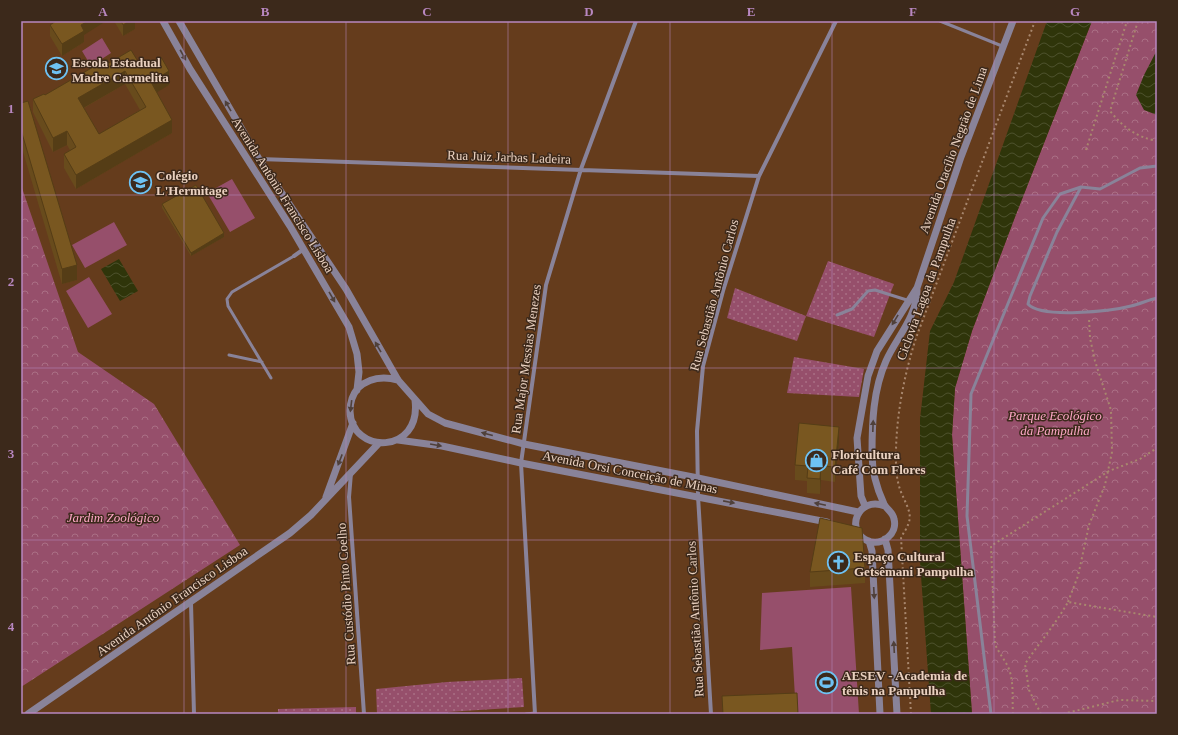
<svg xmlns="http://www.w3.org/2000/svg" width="1178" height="735" font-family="Georgia,serif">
  <defs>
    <pattern id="grass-dots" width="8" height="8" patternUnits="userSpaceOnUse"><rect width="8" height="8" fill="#964f6b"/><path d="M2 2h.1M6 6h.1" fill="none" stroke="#aa6f85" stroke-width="1.8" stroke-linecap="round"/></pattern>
    <pattern id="forest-crowns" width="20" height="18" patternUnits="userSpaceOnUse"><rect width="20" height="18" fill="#964f6b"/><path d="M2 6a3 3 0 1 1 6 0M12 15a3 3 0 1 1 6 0" fill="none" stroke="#aa6f85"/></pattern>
    <pattern id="water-waves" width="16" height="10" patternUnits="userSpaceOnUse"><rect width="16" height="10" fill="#2f350a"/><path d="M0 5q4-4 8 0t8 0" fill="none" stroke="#4d512c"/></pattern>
  </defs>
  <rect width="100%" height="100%" fill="#653c1c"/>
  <path fill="url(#grass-dots)" d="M828,261L894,284L874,337L806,316L797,341L727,318L735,288L806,316Z
    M794,357L864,369L859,397L787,393Z
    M522,678L524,707L448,712V714H377L376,689L447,682Z
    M356,707V714H278V709Z"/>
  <path fill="url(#forest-crowns)" d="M1092,21H1157V714H972L952,435L955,388L972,331L1015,217Z
    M21,185L78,352L154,404L240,545L21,687Z"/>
  <path fill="#964f6b" d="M102,38L111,53L91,66L82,51Z
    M232,179L255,218L230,232L207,193Z
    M114,222L127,245L85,268L72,245Z
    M89,277L112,314L88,328L66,291Z
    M851,587L859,714H796L792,647L760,650L762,593Z"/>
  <path fill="url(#water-waves)" d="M1047,21H1092L1015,217L972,331L955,388L952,435L972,714H931L920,562V419L930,331L954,282Z
    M1157,50V115L1144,110L1136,95L1144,75Z
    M119,259L138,291L120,301L101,269Z"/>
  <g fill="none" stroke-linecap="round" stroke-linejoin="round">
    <path stroke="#a8876e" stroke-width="2" stroke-dasharray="2 3" stroke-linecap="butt" d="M1138,21L1110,111C1123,127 1136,137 1157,141
      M1086,150L1127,21
      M1068,602L1078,576L1089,525L1105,485L1112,452L1111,410L1095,361L1090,338L1089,318
      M911,714L901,537C915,517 910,513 901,492C898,485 896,473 896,465C895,421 903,379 916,338L1035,21
      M1013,714C1012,700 1014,687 1010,672C1007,662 999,654 995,644L991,546L1109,471L1140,459L1157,448
      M1041,714L1029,690L1025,664C1039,643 1055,625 1068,602L1157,617
      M1063,714L1119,700L1157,701"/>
    <path stroke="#898399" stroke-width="3" d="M940,21L1002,46
      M1157,166L1140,168L1100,189L1081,187L1057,232L1030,296L1028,304C1041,319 1112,311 1131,306C1140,304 1148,300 1157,298
      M837,315L852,309L868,291L875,290L910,301
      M229,355L262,362
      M271,378L228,306L227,299L232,292L294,256
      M526,714L535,713
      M991,714L967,516L971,394L1043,218L1060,194L1081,187"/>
    <path stroke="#898399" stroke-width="4" d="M259,159L759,176
      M294,256L304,249
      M351,473L349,497L364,714
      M191,603L194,714
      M535,714L521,463L546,285L581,169L636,21
      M711,714L698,496L697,431L703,366L723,291L759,176L836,21"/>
    <path stroke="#898399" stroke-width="7" d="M163,21L190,69L290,226L349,327L357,354L359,372L357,390
      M179,21L259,159L346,289L398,380L428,414L445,423L524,444L698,478L858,512
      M398,380C383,376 370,377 358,388C353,394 350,403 350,411C351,455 422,455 415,400
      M398,440L442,446L521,463L827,522
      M326,497L353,423
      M865,506L861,496L857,438L868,376L877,351L917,288L961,157L1013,21
      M885,506C858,495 844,531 868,541C882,546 898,534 894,519C893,512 887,510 884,504C877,489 872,470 872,454C872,423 873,390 886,361C896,338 917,317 917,290
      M885,539L888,550L897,714
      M869,541L872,551L880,714
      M28,714L290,533L311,515L379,443"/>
  </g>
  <path fill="#684b1c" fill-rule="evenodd" d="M114,21H135V29L123,36Z
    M50,25L84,35V42L62,56L50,36Z
    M109,63L142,68L169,85L156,92L172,133L76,189L64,168V154L70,150L67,145L53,152L33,112V99L45,95ZM125,84L140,110L99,134L84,108Z
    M21,103L77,280L62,284L21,145Z
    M162,204L224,237L191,256L162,208Z
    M839,442L835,482L821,480L820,494L807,493V481L795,480V465Z
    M865,568V583L810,587V572Z"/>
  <path fill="#553d16" d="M88,21H106L84,35V42L62,56V44L81,25Z
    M129,21H135V29L123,36V25Z
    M125,71V84L78,111V98Z
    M169,71V85L151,96V82Z
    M172,120V133L76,189V175Z
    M67,131V145L53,152V138Z
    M224,233V237L191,256V253Z
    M77,265V280L62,284V269Z
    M839,427V442L835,482V467Z
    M821,466V480L820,494V479Z"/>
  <path fill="#795720" stroke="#553d16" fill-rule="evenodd" d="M56,21H88L81,25L84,31L62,44L50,25Z
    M121,21H129L123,25Z
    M131,50L142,68L161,57L169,71L151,82L172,120L76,175L64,154L76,147L67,131L53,138L33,99L44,94L45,95L107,59L109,63ZM125,71L146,107L99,134L78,98Z
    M28,101L77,265L62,269L21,130V103Z
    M196,185L224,233L191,253L162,204Z
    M799,423L839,427L835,467L821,466L820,479L807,478L808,466L795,465Z
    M820,518L862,528L865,568L810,572Z
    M797,693L798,714H723L722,696Z"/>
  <defs><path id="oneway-solid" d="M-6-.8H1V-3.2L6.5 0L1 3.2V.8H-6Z"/></defs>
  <g fill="#4f403a">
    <use href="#oneway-solid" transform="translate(183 55) rotate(61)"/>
    <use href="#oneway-solid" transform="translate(228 106) rotate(-120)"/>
    <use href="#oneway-solid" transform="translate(332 297) rotate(60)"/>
    <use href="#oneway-solid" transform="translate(895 320) rotate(121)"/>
    <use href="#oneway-solid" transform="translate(378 347) rotate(-120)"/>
    <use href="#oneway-solid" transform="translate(351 406) rotate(97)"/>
    <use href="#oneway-solid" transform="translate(873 426) rotate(-88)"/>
    <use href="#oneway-solid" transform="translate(487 434) rotate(-165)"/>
    <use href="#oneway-solid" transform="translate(436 445) rotate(10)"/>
    <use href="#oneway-solid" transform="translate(340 460) rotate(111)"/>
    <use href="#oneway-solid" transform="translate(729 502) rotate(11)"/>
    <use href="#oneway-solid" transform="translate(820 504) rotate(-168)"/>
    <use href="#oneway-solid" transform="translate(874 593) rotate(87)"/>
    <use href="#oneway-solid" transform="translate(894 647) rotate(-93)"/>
  </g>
  <path fill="none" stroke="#b887c0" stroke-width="1" stroke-opacity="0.55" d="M184,21V714M346,21V714M508,21V714M670,21V714M832,21V714M994,21V714M21,195H1157M21,368H1157M21,540H1157"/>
  <defs>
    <symbol id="school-ring" viewBox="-11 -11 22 22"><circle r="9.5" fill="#3c291b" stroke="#6ec2f3" stroke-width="1.5"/><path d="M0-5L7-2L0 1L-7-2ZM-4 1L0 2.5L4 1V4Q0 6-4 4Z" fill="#6ec2f3"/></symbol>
    <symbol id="shop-ring" viewBox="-11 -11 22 22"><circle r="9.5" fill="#3c291b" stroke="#6ec2f3" stroke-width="1.5"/><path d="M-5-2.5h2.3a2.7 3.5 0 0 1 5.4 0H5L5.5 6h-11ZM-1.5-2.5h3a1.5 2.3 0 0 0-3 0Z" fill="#6ec2f3"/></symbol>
    <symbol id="church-ring" viewBox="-11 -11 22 22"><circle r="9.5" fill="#3c291b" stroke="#6ec2f3" stroke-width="1.5"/><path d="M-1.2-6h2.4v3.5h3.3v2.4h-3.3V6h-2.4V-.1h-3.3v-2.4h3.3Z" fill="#6ec2f3"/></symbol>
    <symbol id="stadium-ring" viewBox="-11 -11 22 22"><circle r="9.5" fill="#3c291b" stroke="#6ec2f3" stroke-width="1.5"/><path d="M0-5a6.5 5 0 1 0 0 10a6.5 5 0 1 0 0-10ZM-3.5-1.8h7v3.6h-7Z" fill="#6ec2f3"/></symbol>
  </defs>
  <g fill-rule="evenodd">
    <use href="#school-ring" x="44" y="56" width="25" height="25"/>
    <use href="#school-ring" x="128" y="170" width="25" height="25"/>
    <use href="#shop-ring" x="804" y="448" width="25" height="25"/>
    <use href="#church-ring" x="826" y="550" width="25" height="25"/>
    <use href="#stadium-ring" x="814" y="670" width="25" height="25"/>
  </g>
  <g text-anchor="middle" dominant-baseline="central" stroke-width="3" stroke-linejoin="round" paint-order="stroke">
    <g font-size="13" font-weight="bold" fill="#ead1c0" stroke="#3c291b" text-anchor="start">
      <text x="72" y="62">Escola Estadual<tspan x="72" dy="15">Madre Carmelita</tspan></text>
      <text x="156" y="175">Colégio<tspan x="156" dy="15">L'Hermitage</tspan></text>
      <text x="832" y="454">Floricultura<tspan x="832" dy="15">Café Com Flores</tspan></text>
      <text x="854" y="556">Espaço Cultural<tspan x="854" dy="15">Getsêmani Pampulha</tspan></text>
      <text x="842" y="675">AESEV - Academia de<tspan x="842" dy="15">tênis na Pampulha</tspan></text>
    </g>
    <g font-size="13" fill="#ead1c0" stroke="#3c291b">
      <text transform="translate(953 150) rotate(-70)">Avenida Otacílio Negrão de Lima</text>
      <text transform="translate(509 157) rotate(2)">Rua Juiz Jarbas Ladeira</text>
      <text transform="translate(283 195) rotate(58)">Avenida Antônio Francisco Lisboa</text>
      <text transform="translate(926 289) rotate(-70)">Ciclovia Lagoa da Pampulha</text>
      <text transform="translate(714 295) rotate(-75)">Rua Sebastião Antônio Carlos</text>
      <text transform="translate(526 359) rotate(-82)">Rua Major Messias Menezes</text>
      <text transform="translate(630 472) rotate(11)">Avenida Orsi Conceição de Minas</text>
      <text transform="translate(346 594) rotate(-94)">Rua Custódio Pinto Coelho</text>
      <text transform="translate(172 601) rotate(-35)">Avenida Antônio Francisco Lisboa</text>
      <text transform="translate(695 619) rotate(-93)">Rua Sebastião Antônio Carlos</text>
    </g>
    <g font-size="13" font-style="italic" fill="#fda7c6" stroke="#3c291b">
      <text x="1055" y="415">Parque Ecológico<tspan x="1055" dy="15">da Pampulha</tspan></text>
      <text x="113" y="517">Jardim Zoológico</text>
    </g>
  </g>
  <rect width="1178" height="735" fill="none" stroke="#3c291b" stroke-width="44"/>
  <rect x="22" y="22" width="1134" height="691" fill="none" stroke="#b887c0" stroke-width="1.5"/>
  <g font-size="13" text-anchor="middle" font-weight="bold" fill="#b887c0">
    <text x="103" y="16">A</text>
    <text x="265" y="16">B</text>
    <text x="427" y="16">C</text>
    <text x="589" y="16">D</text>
    <text x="751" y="16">E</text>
    <text x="913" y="16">F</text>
    <text x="1075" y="16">G</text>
    <text x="11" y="113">1</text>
    <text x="11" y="286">2</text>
    <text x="11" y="458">3</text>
    <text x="11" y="631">4</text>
  </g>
</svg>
